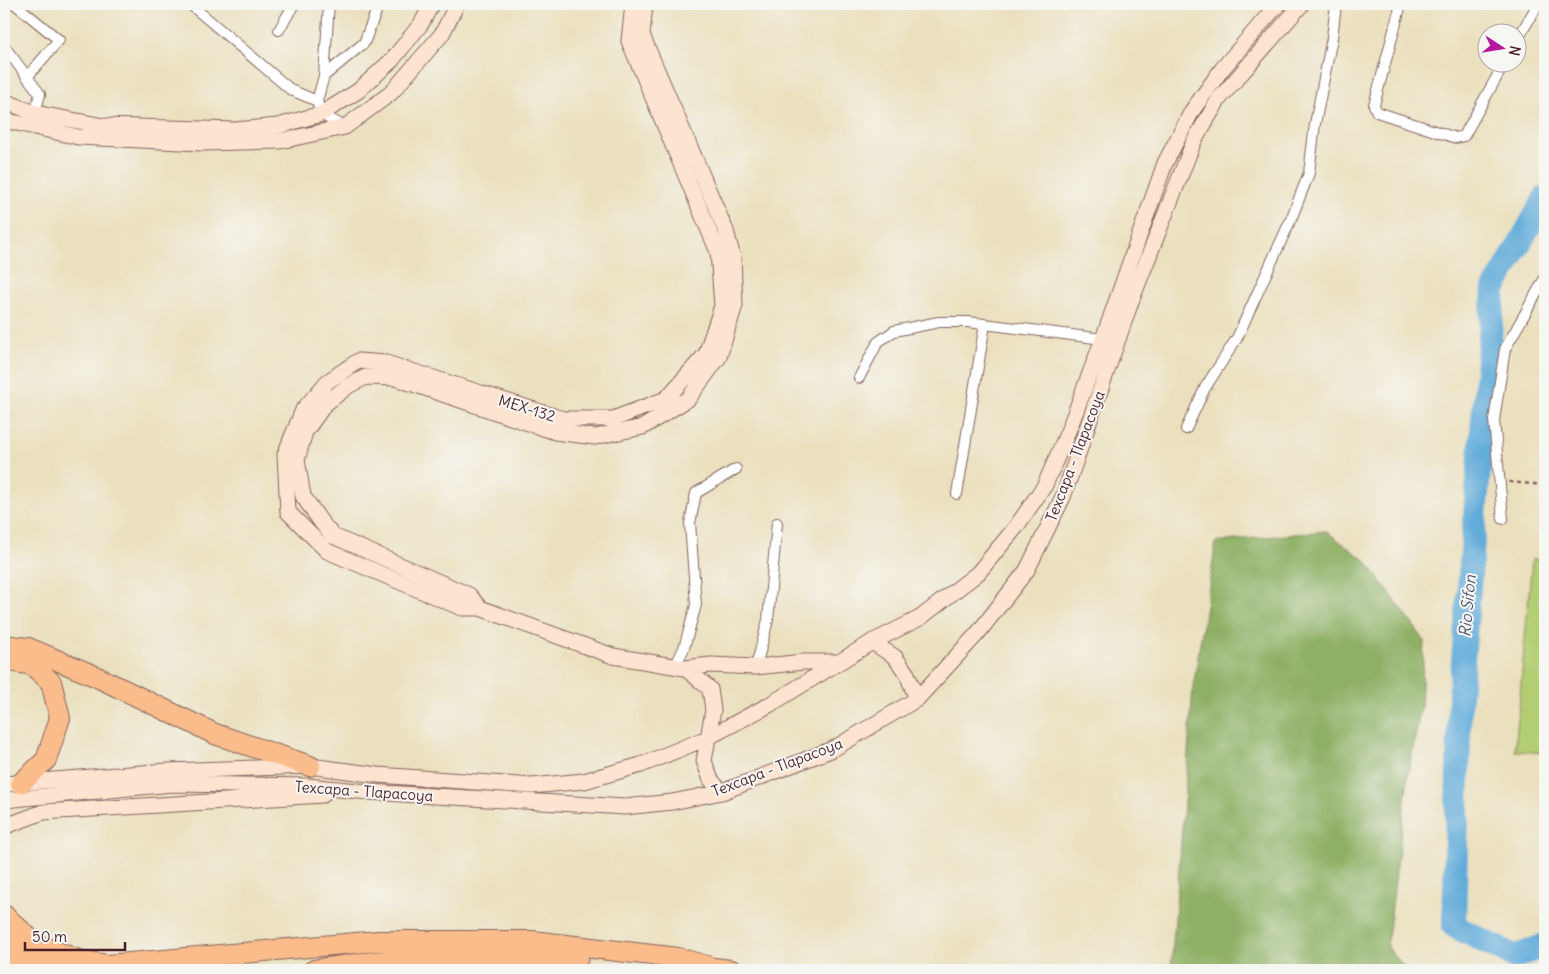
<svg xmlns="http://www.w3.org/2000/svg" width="1549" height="974" font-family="Delius,sans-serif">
  <rect width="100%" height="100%" fill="#f6f6f2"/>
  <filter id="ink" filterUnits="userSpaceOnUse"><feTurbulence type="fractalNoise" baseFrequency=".02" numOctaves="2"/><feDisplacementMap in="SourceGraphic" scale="10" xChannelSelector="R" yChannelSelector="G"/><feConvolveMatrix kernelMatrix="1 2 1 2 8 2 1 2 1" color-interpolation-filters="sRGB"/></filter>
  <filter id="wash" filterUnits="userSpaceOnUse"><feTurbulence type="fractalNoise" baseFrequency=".0096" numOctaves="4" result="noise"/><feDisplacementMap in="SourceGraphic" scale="20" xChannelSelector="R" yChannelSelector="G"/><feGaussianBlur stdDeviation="1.12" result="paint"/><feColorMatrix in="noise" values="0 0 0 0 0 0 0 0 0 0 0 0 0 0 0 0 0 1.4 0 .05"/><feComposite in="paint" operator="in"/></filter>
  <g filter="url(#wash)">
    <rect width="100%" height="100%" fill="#ebe0be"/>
    <path fill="#b3cd73" stroke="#7e764f" d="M1532,559L1545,560V753L1515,751Z"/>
    <path fill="#8eb065" stroke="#6c6848" d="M1326,531L1366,561L1424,640L1421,707L1408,775L1387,947L1407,970H1171L1193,688L1216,542Z"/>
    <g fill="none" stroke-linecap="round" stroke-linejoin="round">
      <path stroke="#62acda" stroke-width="24" d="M1545,198L1494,289L1460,696L1454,926L1515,957L1545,945"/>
    </g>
  </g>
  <g filter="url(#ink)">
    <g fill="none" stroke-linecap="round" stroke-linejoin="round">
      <defs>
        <path id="minor" d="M15,4L59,40L27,77
          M190,4L291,90L317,101L321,114L345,127
          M1401,4L1374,105L1377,112L1456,138L1464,136L1505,62
          M279,30L294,4
          M1516,42L1538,4
          M4,46L40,94L35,113
          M324,76L364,43L379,4
          M317,101L324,76L329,4
          M859,378L878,342L894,331L939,322H968L1103,339
          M1186,429L1205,388L1237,338L1292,217L1309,173L1315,124L1332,38L1336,4
          M957,494L985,324
          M1503,519L1494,420L1505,349L1545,278
          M675,667L684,648L696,605L690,523L696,493L736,469
          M756,667L768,620L777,523"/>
        <path id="secondary" d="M633,4L629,41L718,252L722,306L706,354L666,399L613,419H563L386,363L358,361L327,382L303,410L285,454L288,512L327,551L462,608H480L613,656L685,668L711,665L756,667L803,662H838
          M4,101L35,113L104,126L235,130L278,126L321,114L358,91L392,60L421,24L432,4
          M4,120L78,137L202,143L280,141L345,127L391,93L442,34L457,4
          M480,608L469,595L333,536L321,522L303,496L297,460L305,432L325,404L348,386L366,377L395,378L555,432L595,437L643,427L688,399L719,357L735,305L733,258L726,231L642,35L645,4
          M872,642L895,657L907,674L917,699
          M685,668L710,689L713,710L704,761L711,780L722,792
          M4,784L167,771L310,766L378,775L532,786L584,781L641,765L707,738L769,705L872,642L920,618L978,573L1016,527L1045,485L1069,429L1103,339L1165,163L1192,111L1222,69L1278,4
          M4,800L172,784L308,786L368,792L625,807L672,802L722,792L833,749L917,699L978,633L1027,570L1063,497L1132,299L1194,141L1219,99L1302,4
          M4,829L6,826L43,812L323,795"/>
        <path id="motorway" d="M4,645L28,648L95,676L215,734L310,766
          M4,660L32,665L51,682L60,718L46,760L21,783
          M4,915L64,970
          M4,937L9,942L10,970
          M9,942L41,970
          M36,944L79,960L107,965L378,941H532L678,958L710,967
          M697,966L731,970
          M314,970C401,955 490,955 578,958"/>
      </defs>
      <use href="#minor" stroke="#82635e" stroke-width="12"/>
      <use href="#secondary" stroke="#82635e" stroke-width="17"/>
      <use href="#motorway" stroke="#82635e" stroke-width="22"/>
      <path stroke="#82635e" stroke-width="2.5" stroke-dasharray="4 4" stroke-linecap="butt" d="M1509,482L1545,485"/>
      <use href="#minor" stroke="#fff" stroke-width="10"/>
      <use href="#secondary" stroke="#fde4d1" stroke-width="15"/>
      <use href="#motorway" stroke="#fabc8b" stroke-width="20"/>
    </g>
  </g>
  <g text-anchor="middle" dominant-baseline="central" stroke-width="4" stroke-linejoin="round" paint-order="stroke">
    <g font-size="15" fill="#4a1f2b" stroke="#f6f6f2">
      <text transform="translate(527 408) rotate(17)">MEX-132</text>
      <text transform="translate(1075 456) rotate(-69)">Texcapa - Tlapacoya</text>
      <text transform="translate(777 767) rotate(-21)">Texcapa - Tlapacoya</text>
      <text transform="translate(364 791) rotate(4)">Texcapa - Tlapacoya</text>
    </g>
    <g font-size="16" font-style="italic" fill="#545771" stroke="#f6f6f2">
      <text transform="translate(1467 606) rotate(-85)">Rio Sifon</text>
    </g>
  </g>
  <rect width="1549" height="974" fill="none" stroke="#f6f6f2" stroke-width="20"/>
  <g transform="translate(1502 48) rotate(102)"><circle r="24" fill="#f6f6f2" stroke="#b1a0a2"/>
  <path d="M0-4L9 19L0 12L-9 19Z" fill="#b5179e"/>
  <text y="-8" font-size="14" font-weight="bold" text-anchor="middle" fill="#4a1f2b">N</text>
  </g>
  <path d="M25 942v8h100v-8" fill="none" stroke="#4a1f2b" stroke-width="2.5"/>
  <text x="32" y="942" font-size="15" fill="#4a1f2b" stroke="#f6f6f2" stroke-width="4" paint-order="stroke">50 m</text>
</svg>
